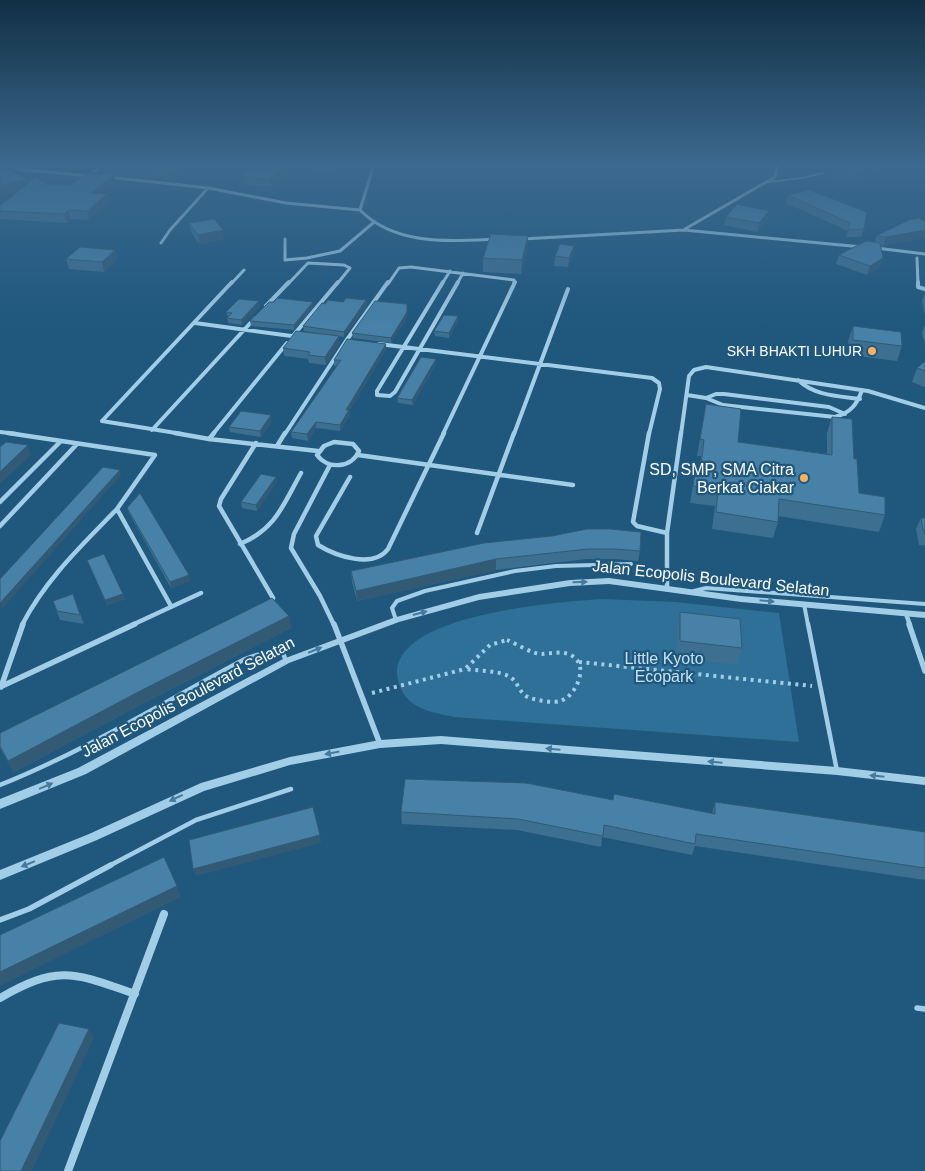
<svg xmlns="http://www.w3.org/2000/svg" width="925" height="1171" font-family="Arial,sans-serif">
  <rect width="100%" height="100%" fill="#1f577d"/>
  <path fill="#2f7099" d="M602,599L675,602L779,613L799,742L454,717C431,712 407,709 399,684C376,614 561,602 602,599Z"/>
  <g fill="none" stroke-linecap="round" stroke-linejoin="round">
    <path stroke="#a2cde7" stroke-width="4" stroke-dasharray="3 4.5" stroke-linecap="butt" d="M507,640C517,644 532,654 542,654C552,653 567,650 575,658C588,669 575,697 560,701C554,703 541,701 534,699C518,696 520,683 510,677C498,670 478,671 465,669L490,645Z
      M579,662L812,686
      M372,693L465,669"/>
    <path stroke="#a2cde7" stroke-width="2" d="M767,182L802,178L823,173"/>
    <path stroke="#a2cde7" stroke-width="4" d="M694,591L706,588L925,604
      M804,604L808,625
      M396,620L392,608L397,601L425,591L515,571L556,566L631,564"/>
    <path stroke="#a2cde7" stroke-width="4.5" d="M808,624L837,771
      M0,785C85,751 164,702 245,659C258,654 269,651 283,653L286,661
      M109,866L196,820L291,789"/>
    <path stroke="#a2cde7" stroke-width="5.5" d="M0,920L29,909L111,865
      M917,1008L925,1009"/>
    <path stroke="#a2cde7" stroke-width="3" d="M16,169L89,176
      M86,175L111,164
      M108,177L208,188L286,203L360,210
      M360,210C395,246 450,241 496,239
      M360,210L374,164
      M685,229L775,177L778,164
      M285,239V260L307,258L340,251L373,223
      M522,239L684,230L862,247
      M161,243L170,230L208,188
      M876,248L925,254
      M917,258L918,284
      M231,284L244,270
      M288,284L308,263L344,265L350,268L337,284
      M388,284L399,268L411,267L514,280V284
      M442,284L450,271
      M457,284L463,273"/>
    <path stroke="#a2cde7" stroke-width="4" d="M443,282L377,391V395L390,396L395,392L458,282
      M918,282V287L925,289
      M266,306L289,282
      M195,323L299,337
      M292,337L338,282
      M379,344L652,378L659,383L660,389L649,434
      M798,380C815,396 838,396 860,399
      M687,395L706,398L723,405L835,417C850,413 857,405 862,390
      M706,398L716,394H724L829,407L845,414
      M152,430L255,318
      M0,432L17,434
      M182,434L102,421L232,282
      M213,434L287,343
      M285,434L346,341L388,282
      M443,434L515,282
      M514,434L568,289
      M681,434L689,376L694,370L706,367L868,391L925,408"/>
    <path stroke="#a2cde7" stroke-width="4.5" d="M8,433L155,455L117,509L171,606
      M175,433L209,439L318,451
      M649,433L633,522L637,526L667,533
      M209,439L214,433
      M334,442L353,444L359,451C352,468 328,470 317,455L324,446Z
      M256,443L221,499L219,506L273,598
      M277,446L285,433
      M358,455L573,485
      M330,465L294,534L291,548L320,596L334,625
      M350,477L316,536L318,545C336,556 373,569 388,549L444,433
      M0,502L60,442
      M0,526L77,444
      M477,533L514,433
      M240,544C276,529 283,505 301,473
      M667,589V533L681,433
      M906,614L910,625
      M22,625C45,580 82,545 117,509
      M132,625L201,593"/>
    <path stroke="#a2cde7" stroke-width="5.5" d="M334,624L380,744
      M909,624L925,671
      M0,687L135,624
      M1,687L23,624"/>
    <path stroke="#a2cde7" stroke-width="8" d="M0,998C59,964 74,973 135,994
      M68,1171L164,914"/>
    <path fill="#a2cde7" fill-rule="evenodd" d="M609,578L741,596L925,612V618L741,602L609,584L570,586L479,600L399,622L289,663L86,774L0,809V799L78,768L283,659L393,618L479,594L570,580Z
      M441,736L837,767L925,777V785L837,775L441,744L380,748L290,765L204,791L97,840L0,880V870L89,834L201,783L290,757L380,740Z"/>
  </g>
  <path fill="#3d6f90" d="M188,164L175,179L114,175L116,182L103,193L107,194L110,202L89,220L71,219L67,223L0,219V206L22,189L0,195V169L26,179L28,184H46L71,185L100,173L98,166Z
    M301,164L270,187L241,184L240,177Z
    M312,164H348L332,173L312,169Z
    M835,164H885L879,170L864,167L861,180L833,177Z
    M788,195L864,229L861,237H846L848,231L786,203Z
    M769,211L767,220L757,232L724,225L726,217Z
    M909,220L883,246L880,245V267L867,275L836,264L839,255L875,242L876,236Z
    M189,223L224,239L199,244L191,232Z
    M574,246L573,255L568,267L554,266L555,256Z
    M115,250L117,259L104,272L69,269L66,259Z
    M527,250L521,274L483,272V258Z
    M925,293V316L922,301Z
    M366,300L367,305L344,337L304,331L303,326L325,304Z
    M259,301L260,306L242,325L228,323L227,318L228,317L226,312Z
    M407,304V317L391,343L353,338L352,333Z
    M313,307L294,330L251,326L250,321Z
    M458,316V321L449,338L435,336L434,331Z
    M925,324V345L922,333Z
    M853,326L902,346L897,361L849,355L848,341Z
    M339,344L326,365L309,363L308,359L284,356L283,348Z
    M386,344V350L349,411L350,416L340,431L316,428L308,441L292,438L291,432L337,366H334V360Z
    M436,359V364L413,405L398,403L397,398Z
    M925,361V387L912,382L917,368Z
    M706,404L738,442L827,454V433L832,417L854,459L859,493L885,515L879,532L778,516V522L773,538L712,529L715,506L690,503L695,472L699,473L701,456H697Z
    M272,421L261,437L230,432L229,427Z
    M277,482L257,511L242,508L241,502Z
    M127,508L190,581L171,588L129,513Z
    M921,518H925V546L919,545L916,529Z
    M552,536L640,551L638,561L614,559H587L496,570L357,601L352,582L351,571Z
    M87,560L123,594L125,599L107,605Z
    M73,594L84,624L60,620L53,601Z
    M680,612L742,648L738,665L677,658V629Z
    M289,616L291,628L146,702L14,772L0,748V733Z
    M613,800L712,813L715,802L925,832V880L695,846L692,855L602,837L601,847L517,830L402,824L401,812Z"/>
  <path fill="#325a75" d="M180,164H188L175,179L173,172Z
    M290,164H301L270,187L269,179Z
    M333,164H348L332,173L331,165Z
    M881,164H885L879,170Z
    M114,174L116,182L93,201L91,193Z
    M26,179L28,187L0,195V186Z
    M107,194L110,202L89,220L87,211Z
    M68,210L71,219L67,223L64,214Z
    M769,211L767,220L757,232L759,223Z
    M223,230L224,239L199,244L198,235Z
    M925,230V238L883,246L886,237Z
    M528,236L527,250L521,274L522,260Z
    M574,246L573,255L568,267L569,258Z
    M115,250L117,259L104,272L102,262Z
    M883,258L880,267L867,275L870,266Z
    M366,300L367,305L344,337V332Z
    M259,301L260,306L242,325L241,320Z
    M313,302V307L294,330V325Z
    M407,312V317L391,343V338Z
    M458,316V321L449,338V333Z
    M339,336V344L326,365L325,357Z
    M386,344V350L349,411L350,416L340,431V425L346,410Z
    M436,359V364L413,405L412,400Z
    M271,415L272,421L261,437L260,431Z
    M316,422V428L308,441L307,434Z
    M28,445L31,455L0,484V472Z
    M120,470L121,475L2,609L0,603Z
    M276,477L277,482L257,511L256,505Z
    M496,559V570L357,601L356,591Z
    M189,575L190,581L171,588L170,582Z
    M123,594L125,599L107,605L105,600Z
    M289,616L291,628L146,702L14,772L8,761L142,690Z
    M320,835L321,843L196,876L193,869Z
    M177,886L181,897L0,986V972Z
    M89,1029L94,1038L32,1171H21Z"/>
  <path fill="#4781a7" stroke="#325a75" d="M102,164H180L173,172L98,166Z
    M255,164H290L269,179L240,177Z
    M836,164H864L863,172L835,169Z
    M6,167L26,179L0,186V169Z
    M90,172L114,174L91,193L107,194L87,211L68,210L64,214L0,211V206L36,177L46,184L71,185Z
    M809,190L867,212L864,229L848,230L850,223L788,195Z
    M737,204L769,211L759,223L726,217Z
    M919,218L925,221V230L886,237L876,236L909,220Z
    M214,219L223,230L198,235L189,223Z
    M491,234L528,236L522,260L483,258Z
    M866,241L880,243L883,258L870,266L839,255Z
    M560,244L574,246L569,258L555,256Z
    M80,247L115,250L102,262L66,259Z
    M277,298L313,302L294,325L250,321L269,302H274Z
    M346,298L366,300L344,332L303,326L322,303L325,304L328,300L343,302Z
    M239,299L259,301L241,320L227,318L232,313L226,312Z
    M375,301L407,304V312L391,338L352,333Z
    M444,315L458,316L449,333L434,331Z
    M853,326L901,332L902,346L853,340Z
    M296,331L339,336L325,357L308,355L310,352L283,348Z
    M347,339L386,344L346,410H349L340,425L316,422L307,434L291,432L341,360H334Z
    M421,357L436,359L412,400L397,398Z
    M925,361V371L917,368Z
    M706,404L741,409L738,442L832,455V417L852,419L854,459H857L859,493L885,497V515L779,499L778,522L716,512L718,490L693,486L695,472L700,473L704,440L700,439Z
    M241,411L271,415L260,431L229,427Z
    M6,442L28,445L0,472V447Z
    M103,467L120,470L0,603V579Z
    M261,474L276,477L256,505L241,502Z
    M140,493L189,575L170,582L127,508Z
    M921,518H925V534H924Z
    M587,529H610L641,532L640,551L615,549H588L496,559L356,591L351,571L484,543L552,536Z
    M104,554L123,594L105,600L87,560Z
    M73,594L80,615L57,611L53,601Z
    M272,598L289,616L142,690L8,761L0,746V733Z
    M680,612L740,619L742,648L680,641Z
    M405,779L526,783L613,800L614,794L715,814V802L925,832V868L696,834L695,844L604,825L603,836L518,819L401,812Z
    M313,807L320,835L193,869L189,840Z
    M164,857L177,886L0,972V935Z
    M59,1023L89,1029L21,1171H0V1141Z"/>
  <defs><path id="oneway-solid" d="M-6-.8H1V-3.2L6.5 0L1 3.2V.8H-6Z" transform="scale(1.25)"/></defs>
  <g fill="#467a9d">
    <use href="#oneway-solid" transform="translate(580 582) rotate(-2)"/>
    <use href="#oneway-solid" transform="translate(767 601) rotate(5)"/>
    <use href="#oneway-solid" transform="translate(420 613) rotate(-15)"/>
    <use href="#oneway-solid" transform="translate(315 650) rotate(-22)"/>
    <use href="#oneway-solid" transform="translate(553 749) rotate(-175)"/>
    <use href="#oneway-solid" transform="translate(332 753) rotate(169)"/>
    <use href="#oneway-solid" transform="translate(715 762) rotate(-175)"/>
    <use href="#oneway-solid" transform="translate(877 776) rotate(-174)"/>
    <use href="#oneway-solid" transform="translate(46 786) rotate(-23)"/>
    <use href="#oneway-solid" transform="translate(176 798) rotate(155)"/>
    <use href="#oneway-solid" transform="translate(28 864) rotate(158)"/>
  </g>
  <linearGradient id="sky" x2="0" y2="1"><stop stop-color="#113045"/><stop offset="0.5" stop-color="#3c698f"/><stop offset="1" stop-color="#3c698f" stop-opacity="0"/></linearGradient>
  <rect width="925" height="328" fill="url(#sky)"/>
  <g fill="#f5b261" stroke="#1f577d" stroke-width="2">
    <circle cx="872" cy="351" r="5"/>
    <circle cx="804" cy="478" r="5"/>
  </g>
  <g text-anchor="middle" dominant-baseline="central" stroke-width="4.5" stroke-linejoin="round" paint-order="stroke">
    <g font-size="14" fill="#fff" stroke="#1f577d" text-anchor="end">
      <text x="862" y="351">SKH BHAKTI LUHUR</text>
    </g>
    <g font-size="16" fill="#fff" stroke="#1f577d" text-anchor="end">
      <text x="794" y="469">SD, SMP, SMA Citra<tspan x="794" dy="18">Berkat Ciakar</tspan></text>
    </g>
    <g font-size="16" fill="#fff" stroke="#1f577d">
      <text transform="translate(711 578) rotate(6)">Jalan Ecopolis Boulevard Selatan</text>
      <text transform="translate(188 697) rotate(-28)">Jalan Ecopolis Boulevard Selatan</text>
    </g>
    <g font-size="16" fill="#c5e3f6" stroke="#1f577d">
      <text x="664" y="658">Little Kyoto<tspan x="664" dy="18">Ecopark</tspan></text>
    </g>
  </g>
</svg>
